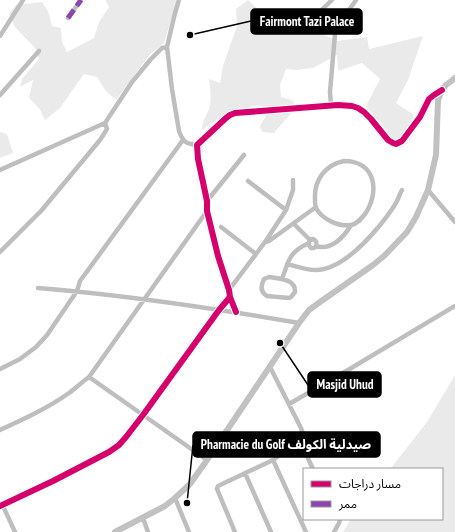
<svg xmlns="http://www.w3.org/2000/svg" width="455" height="532" font-family="'PT Sans Narrow','Noto Sans Arabic',sans-serif">
  <rect width="100%" height="100%" fill="#fff"/>
  <path fill="#eaeaea" d="M105,0H177L164,43L150,54L116,100L105,90L97,77L84,74L60,108L45,120L39,108L29,98L33,80L20,87L22,79L39,59L35,48L15,27L9,14L16,5L42,2L48,11L52,26L61,28L62,42L67,52L94,38L99,22L109,7Z
    M248,0L281,31L301,33L313,29L322,34L337,41L367,37L369,49L423,36L408,80L396,103L414,115L409,125L401,138L393,139L366,106L380,79L362,63L338,71L337,55L313,68L296,70L286,69L280,85L281,97L294,101L292,112L274,133L262,132L260,126L271,107L253,106L222,116L202,130C202,120 206,118 209,109C212,98 210,89 209,79L220,83L223,66L237,26L236,9Z
    M0,132L7,134L13,153L0,158Z
    M455,375V532H343L351,519H442V469H390L427,422Z"/>
  <g fill="none" stroke-linecap="round" stroke-linejoin="round">
    <path stroke="#bebebe" stroke-width="4.5" d="M179,0L175,13L167,47L172,89L179,131C183,142 186,144 197,145
      M68,18L81,0
      M308,23L332,0
      M0,36L23,0
      M0,95L39,51
      M331,105L330,92L335,34L337,27L356,0
      M344,161C376,161 380,192 365,214C361,219 357,224 351,225C338,227 322,219 316,208C315,206 315,202 315,199C314,180 325,165 344,161Z
      M0,170L105,123L132,82L151,59L162,48L167,47
      M248,181L286,210
      M428,190L455,222
      M207,201L244,155
      M294,224L310,240L313,239C317,241 317,243 316,246L314,248H311C308,245 308,243 310,240
      M221,227L256,254
      M265,242L269,241L316,207
      M316,246C331,251 344,237 351,225
      M0,252L41,211L100,140L107,129L105,123
      M287,264C299,267 311,272 324,269C346,264 367,241 381,224C387,216 393,209 397,201C399,197 400,193 402,190
      M269,277C280,279 296,279 295,292L291,297L289,298L267,296C260,292 261,285 264,279Z
      M282,279C289,260 289,252 309,243
      M38,288C125,295 212,308 299,323
      M229,290L265,242L286,210L293,190V180
      M236,312L230,297L229,290L218,256L207,211V201L198,159L197,145L226,118L230,115L235,113L338,105C364,105 367,115 382,133C385,137 388,142 394,143C397,144 400,143 402,141C407,136 417,122 420,116C423,110 426,104 429,99C432,95 437,93 442,90
      M270,367L301,428L304,437V448L306,454L313,469
      M0,369L20,359L36,347L47,335L77,291L80,281L183,140
      M89,377L207,460
      M289,404L348,370L455,306
      M0,430C24,419 48,408 69,393C76,388 82,382 89,377L207,211
      M273,460L306,532
      M245,473L271,532
      M175,498L189,532
      M0,506L53,481L109,452L119,445L126,437L143,415L219,310L230,297
      M3,506L15,532
      M143,518L148,532
      M235,532L217,489L218,486L273,460L304,437
      M334,532L339,523L340,519"/>
    <path stroke="#c1c1c1" stroke-width="6" d="M115,532L165,506L175,498L190,484L207,460L299,323L309,310L320,302L373,265L384,256L407,232L416,217L428,190L436,155L438,100L442,90L446,85L455,78"/>
    <path stroke="#8e44ad" stroke-width="5" stroke-dasharray="10 5" stroke-linecap="butt" d="M68,18L81,0"/>
    <defs>
      <path id="cycleway" d="M236,312L230,297L229,290L218,256L207,211V201L198,159L197,145L226,118L230,115L235,113L338,105L352,106L358,108L364,112L371,119L388,140L393,143L396,144L402,141L420,117L429,99L434,95L442,90
        M0,506L53,481L109,452L119,445L126,437L143,415L219,310L230,297"/>
    </defs>
    <use href="#cycleway" stroke="#fff" stroke-width="8"/>
    <use href="#cycleway" stroke="#d6006c" stroke-width="6"/>
  </g>
  <path fill="none" stroke="#000" stroke-width="1.5" d="M190 35L251 21M280 343L308 385M187 503L193 445"/>
  <g fill="#000" stroke="#fff" stroke-width="1.5">
    <circle cx="190" cy="35" r="4"/>
    <circle cx="280" cy="343" r="4"/>
    <circle cx="187" cy="503" r="4"/>
  </g>
  <g fill="#000" stroke="#000" stroke-width="1.5">
    <rect x="251" y="9" width="111" height="25" rx="4"/>
    <rect x="308" y="372" width="73" height="25" rx="4"/>
    <rect x="193" y="432" width="187" height="25" rx="4"/>
  </g>
  <g font-size="13" text-anchor="middle" font-weight="bold" fill="#fff">
    <text x="307" y="26">Fairmont Tazi Palace</text>
    <text x="345" y="389">Masjid Uhud</text>
    <text x="286" y="449">Pharmacie du Golf صيدلية الكولف</text>
  </g>
  <rect x="303" y="468" width="140" height="52" fill="#ffffff" stroke="#999999"/>
  <rect x="311" y="481" width="20" height="6" fill="#d6006c" stroke="#999999"/>
  <text x="339" y="488" font-size="12" fill="#000000">مسار دراجات</text>
  <rect x="311" y="501" width="20" height="6" fill="#8e44ad" stroke="#999999"/>
  <text x="339" y="508" font-size="12" fill="#000000">ممر</text>
</svg>
